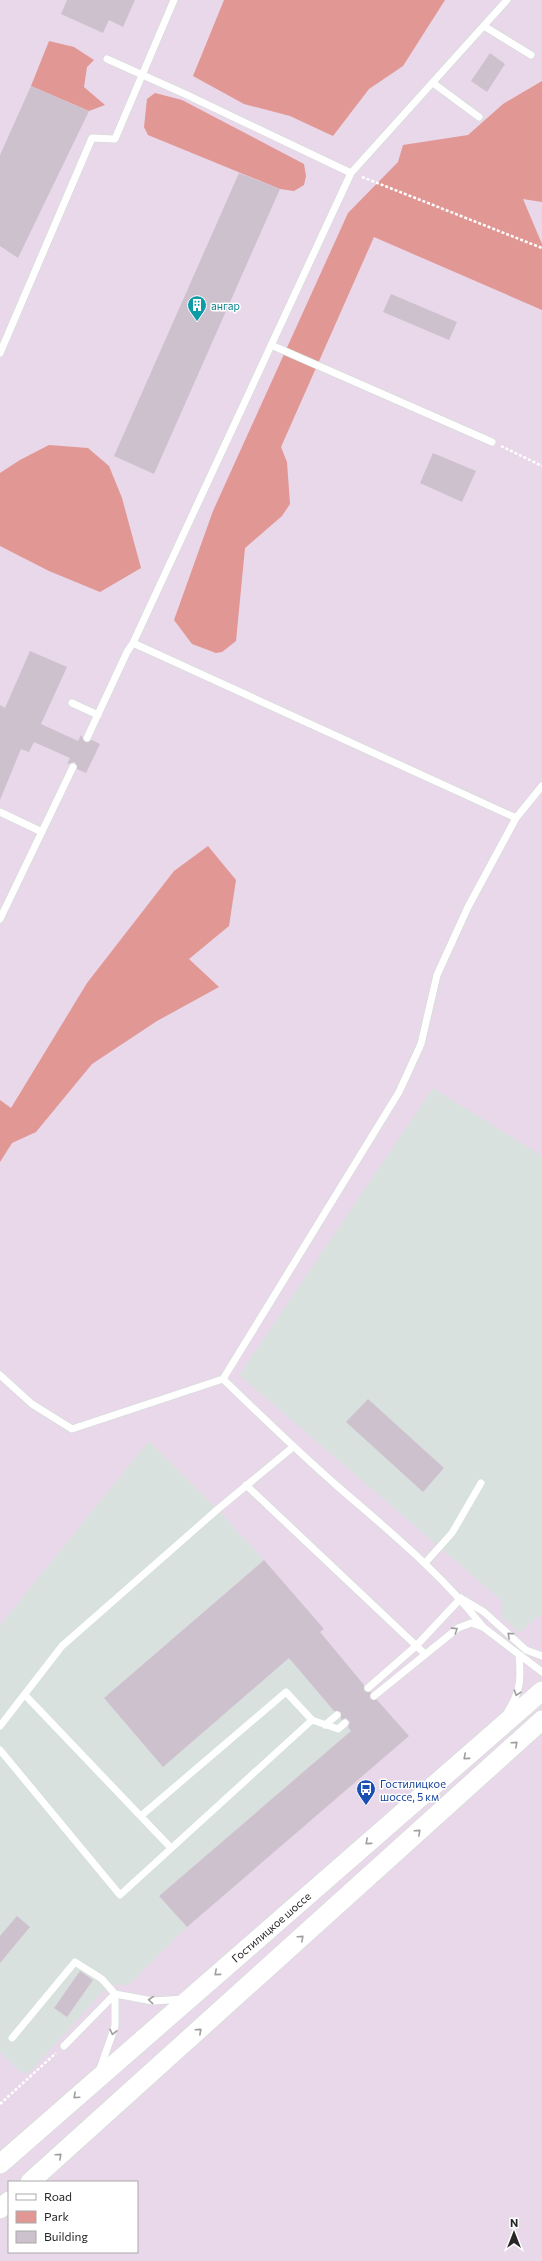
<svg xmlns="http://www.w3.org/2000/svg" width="542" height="2261" font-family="Commissioner,sans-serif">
  <rect width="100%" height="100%" fill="#e9d7ea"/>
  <path fill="#d9e1de" d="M433,1088L542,1156V1613L519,1633L501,1616V1600L239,1375Z
    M149,1441L217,1509L264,1560L104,1698L163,1766L289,1658L351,1731L187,1927L129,1985H109L28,2074L19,2071L0,2052V1625Z"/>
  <path fill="#e19793" d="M224,0H445L403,66L369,89L333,136L290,116L244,104L193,76Z
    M49,41L74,47L94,60L87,67L84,87L105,105L89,111L31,86Z
    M542,81V202L523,199L542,244V310L374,237L281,447L287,462L290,504L282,516L245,548L236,641L222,652L216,653L192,644L174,620L213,511L348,213L398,162L403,145L468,135L503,104Z
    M155,93L182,100L304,164L306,176L304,185L294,191L280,189L148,135L144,127L147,99Z
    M49,445L88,448L109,466L122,498L141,568L100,592L49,571L0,546V473L20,460Z
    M208,846L236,880L229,926L189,959L219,987L157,1021L92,1064L36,1132L12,1143L0,1162V1100L11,1108L87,983L174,871Z"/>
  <path fill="#cec1ce" d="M67,0H135L123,27L109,20L103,33L61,14Z
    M490,53L505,64L487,92L471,81Z
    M31,86L89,111L18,258L0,246V155Z
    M239,173L280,189L154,474L114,456Z
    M391,294L457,322L449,340L383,312Z
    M433,453L476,471L462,502L420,483Z
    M30,651L67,667L41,724L78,741L81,735L85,742L92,740L100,744L86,773L77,769L75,762L67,764L70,758L34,742L29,752L21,749L0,800V705L5,708Z
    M368,1399L444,1468L423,1492L346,1422Z
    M264,1560L324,1629L320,1632L364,1685V1691L371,1692L370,1699L377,1700L409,1736L187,1927L159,1896L351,1731L348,1727L350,1722L346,1718L341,1720V1712L334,1711L289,1658L163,1767L104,1698Z
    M17,1916L30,1927L0,1963V1936Z
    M80,1971L93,1980L67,2017L54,2008Z"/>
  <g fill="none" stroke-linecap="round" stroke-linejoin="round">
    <defs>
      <path id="lane" d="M484,26L531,55
        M107,59L185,94L351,173
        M433,83L479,117
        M271,345L492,442
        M0,353L92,138L115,139L174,0
        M133,643L516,818
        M72,703L98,715
        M87,738L127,652L133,643L351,173L507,0
        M0,812L42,832
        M0,919L73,767
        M0,1375L32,1404L72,1429L223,1379L399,1092L421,1044L437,975L468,907L516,818L542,786
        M223,1379C260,1415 297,1451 336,1485C388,1530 441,1573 483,1627
        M246,1485L425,1654
        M425,1563L452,1533L481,1483
        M464,1600L484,1612L526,1650L542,1656
        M368,1688L416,1646L461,1598
        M25,1695L171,1848
        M374,1696L458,1628L471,1623L483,1627L542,1672
        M508,1711C521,1691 521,1678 519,1655
        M325,1725L337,1715
        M0,1726L62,1646L218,1509L293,1447
        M0,1750L120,1895L312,1720
        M142,1815L286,1692L312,1720L338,1729L345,1723
        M115,1994L153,2001L184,1999
        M12,2038L75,1962L102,1979L115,1994V2026L100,2069
        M64,2046L115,1994"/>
      <path id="secondary" d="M0,2164L542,1691
        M30,2182L542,1720
        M0,2209L9,2201"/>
    </defs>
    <use href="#lane" stroke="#cde0d1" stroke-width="8"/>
    <use href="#secondary" stroke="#cde0d1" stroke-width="20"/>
    <path stroke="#fff" stroke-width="2.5" stroke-dasharray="3 2" stroke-linecap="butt" d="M362,177L542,248
      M501,446L542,466
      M0,2104L56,2053"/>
    <use href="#lane" stroke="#fff" stroke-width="7"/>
    <use href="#secondary" stroke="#fff" stroke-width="19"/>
  </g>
  <defs><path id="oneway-chevron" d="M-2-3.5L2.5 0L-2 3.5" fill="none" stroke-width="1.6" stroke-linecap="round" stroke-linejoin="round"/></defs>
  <g stroke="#9e9e9e">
    <use href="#oneway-chevron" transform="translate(455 1630) rotate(-33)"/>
    <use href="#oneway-chevron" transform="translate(510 1635) rotate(-138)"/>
    <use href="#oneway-chevron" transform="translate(517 1693) rotate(108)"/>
    <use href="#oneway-chevron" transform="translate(515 1744) rotate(-42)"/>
    <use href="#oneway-chevron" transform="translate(466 1757) rotate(139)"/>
    <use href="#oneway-chevron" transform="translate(418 1832) rotate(-42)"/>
    <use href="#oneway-chevron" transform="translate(368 1842) rotate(139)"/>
    <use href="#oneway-chevron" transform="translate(301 1938) rotate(-42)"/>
    <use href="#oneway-chevron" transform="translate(217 1973) rotate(139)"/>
    <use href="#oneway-chevron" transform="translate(151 2000) rotate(-175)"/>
    <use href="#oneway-chevron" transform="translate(199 2031) rotate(-42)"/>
    <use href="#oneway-chevron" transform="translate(113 2032) rotate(104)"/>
    <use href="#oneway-chevron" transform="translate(76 2096) rotate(138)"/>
    <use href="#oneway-chevron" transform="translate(59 2156) rotate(-42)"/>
  </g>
  <defs>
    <symbol id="building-pin" viewBox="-11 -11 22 30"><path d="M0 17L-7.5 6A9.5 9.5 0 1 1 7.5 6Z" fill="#0f9aa8" stroke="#fff"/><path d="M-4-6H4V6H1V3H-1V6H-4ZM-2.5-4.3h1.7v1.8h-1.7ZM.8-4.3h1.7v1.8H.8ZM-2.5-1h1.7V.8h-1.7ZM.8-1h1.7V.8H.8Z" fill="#fff"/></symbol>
    <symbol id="bus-pin" viewBox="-11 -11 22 30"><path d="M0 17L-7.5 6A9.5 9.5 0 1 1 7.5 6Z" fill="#1a4fb4" stroke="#fff"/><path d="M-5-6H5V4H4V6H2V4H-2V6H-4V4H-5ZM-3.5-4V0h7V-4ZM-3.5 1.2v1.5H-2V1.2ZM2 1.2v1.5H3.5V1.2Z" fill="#fff"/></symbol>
  </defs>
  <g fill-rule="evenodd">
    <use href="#building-pin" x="186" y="294" width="22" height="30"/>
    <use href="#bus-pin" x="355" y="1778" width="22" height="30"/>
  </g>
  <g text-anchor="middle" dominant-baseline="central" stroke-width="3" stroke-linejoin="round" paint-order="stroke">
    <g font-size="11" fill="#0d838f" stroke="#fff" text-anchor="start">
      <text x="211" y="305">ангар</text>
    </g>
    <g font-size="11" fill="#164399" stroke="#fff" text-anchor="start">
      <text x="380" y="1783">Гостилицкое<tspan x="380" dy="13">шоссе, 5 км</tspan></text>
    </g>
    <g font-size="11" fill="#272727" stroke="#fff">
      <text transform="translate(271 1927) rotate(-41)">Гостилицкое шоссе</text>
    </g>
  </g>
  <rect x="8" y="2181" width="130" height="72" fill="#ffffff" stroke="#a9a9a9"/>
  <rect x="16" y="2194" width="20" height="6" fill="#ffffff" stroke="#a9a9a9"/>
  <text x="44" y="2201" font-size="12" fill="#272727">Road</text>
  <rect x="16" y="2211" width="20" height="12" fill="#e19793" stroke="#a9a9a9"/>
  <text x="44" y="2221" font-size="12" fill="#272727">Park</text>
  <rect x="16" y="2231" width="20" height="12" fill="#cec1ce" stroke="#a9a9a9"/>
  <text x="44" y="2241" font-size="12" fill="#272727">Building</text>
  <g transform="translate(514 2233)" stroke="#ffffff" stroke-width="3" paint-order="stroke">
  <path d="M0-3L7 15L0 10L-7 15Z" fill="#272727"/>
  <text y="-6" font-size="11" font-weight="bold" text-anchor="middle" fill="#272727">N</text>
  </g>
</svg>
